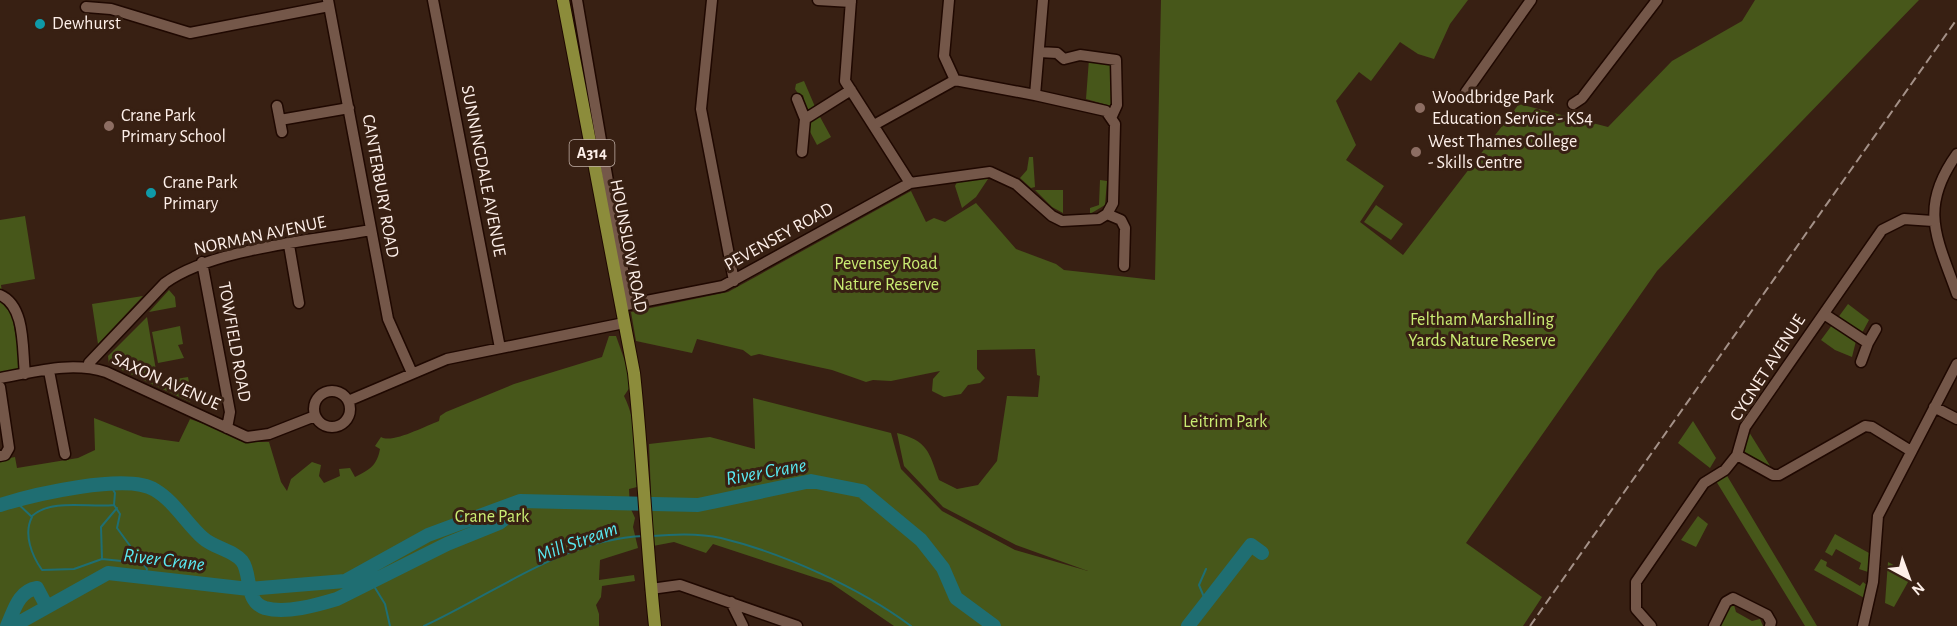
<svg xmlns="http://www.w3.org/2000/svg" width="1957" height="626" font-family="'Alegreya Sans',sans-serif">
  <rect width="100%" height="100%" fill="#382013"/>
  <path fill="#47571a" d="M1161,0H1468L1450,24L1434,59L1418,54L1400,42L1371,81L1359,72L1336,101L1356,145L1346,160L1384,186L1360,222L1403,255L1519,104L1608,127L1672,61L1742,21L1755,0H1919L1657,271L1466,543L1542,597L1523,626H894L831,583L713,544L706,553L674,542L653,546L649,444L710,437L755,449L753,398L891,433L901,469L942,511L1015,550L1088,571L1016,545L943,507L904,466L897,433C928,441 929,452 939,480L957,489L978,485L997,461L1007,396L1038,397L1040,376L1037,375L1035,349L977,350V369L985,378L980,383L968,385L961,394L944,397L932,391L933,379L940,371L891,381L873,380L866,382L832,370L759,354L751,356L743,350L697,339L692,353L636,341L631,312L728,292L911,191L926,222L934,218L945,222L976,203L1016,249L1056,264L1064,270L1155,280Z
    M1089,59L1112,60L1115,103L1111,106L1086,99Z
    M804,81L816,109L810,111L805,106L803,95H799L795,89L796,84Z
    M819,115L831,137L817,145L808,128L809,120Z
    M1029,157H1033L1035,187L1031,188L1020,178L1027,170Z
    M981,177L988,179L976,197L962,208L955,186L957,182Z
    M1100,180L1107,181L1105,205L1090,214V208L1099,205Z
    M1035,190H1063V213L1052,207Z
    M1376,205L1403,224L1391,240L1364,222Z
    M25,216L35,279L1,285L4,305L12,315L21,366L18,369L0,372V220Z
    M169,290L175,297L176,307L149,312Z
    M143,296L98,344L92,304Z
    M1848,304L1869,320L1862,333L1837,319Z
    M147,317L158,382L188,377L192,398L190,402L109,364L108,356Z
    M1832,325L1856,341L1852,357L1835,350L1821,340Z
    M180,326L183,344L178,345L184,358L158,363L152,332Z
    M609,336H616L627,367L630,387L624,396C638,423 635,457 637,487L629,489L630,507L635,518L633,527L638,548L600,560L599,580L634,575L635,581L602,586L601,597L596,605L599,614V626H0V460L15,457L17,468L78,458L95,450L94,418L143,437L179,442L190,419L236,435L248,442H269L281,482L287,491L291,479L312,462L321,465L319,476L324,483L340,476L339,469L350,468L355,477C369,470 377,466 380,449L375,446L381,437C392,444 425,426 439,421L440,416L446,412L514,384L602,357Z
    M1693,421L1716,458L1710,468L1678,443Z
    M1749,432L1772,469L1744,454Z
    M1726,474L1817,626H1805L1716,481Z
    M1698,516L1708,524L1696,547L1681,540Z
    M1835,534L1869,553L1868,572L1859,569L1861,563L1836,549L1832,556L1825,552Z
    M1821,559L1827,562L1826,566L1860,586L1863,582L1868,586L1866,599L1814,570Z
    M1888,562L1912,575L1894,607L1885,603Z
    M1731,604L1734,605L1736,612L1752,621L1760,619L1763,626H1717Z"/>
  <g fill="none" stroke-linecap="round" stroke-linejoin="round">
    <path stroke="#1f6e72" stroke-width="2" d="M109,483L115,493L114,505L120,514L117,528L147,569L146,573
      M14,500L32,517C23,534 32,556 42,570L74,569L102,559L141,563
      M32,516C52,498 90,508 114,505
      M652,536C674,534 700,533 721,538C783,553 860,588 911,626
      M102,559L101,527L117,508
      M372,583L385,604L390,626
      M1206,602L1199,585L1206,569
      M424,626C494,594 564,539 644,536"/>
    <path stroke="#1f6e72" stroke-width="14" d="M0,505C32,495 128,472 155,490C174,501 187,524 203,538C214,548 233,550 242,561C252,574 244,601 265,608C286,614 317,605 337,599L447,544L499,523L514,512L520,501
      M7,626C14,611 18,591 37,588L47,607
      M13,626L108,573L249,589L345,581L428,535L520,501L698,505L811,481L862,491L921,540L943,568L956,598L994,626
      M1188,626L1251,545L1262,553"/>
    <defs>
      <path id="minor" d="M328,0L388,319L412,373
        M433,0L500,348
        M577,0L629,304
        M712,0L701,109L734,281
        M818,0L851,2
        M851,0L845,81L910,183
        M949,0L944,56L955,80
        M86,7L111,9L190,33L329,6
        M1039,52L1057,53L1064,59L1080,55L1116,60L1117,105L1112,116
        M1466,92L1531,0
        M797,99L805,119
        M1573,104L1582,98L1657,0
        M277,106L282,132
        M280,120L349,108
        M874,125L955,80L1035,95
        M802,152L805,119L851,90
        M1957,154C1918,208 1937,238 1957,294
        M1107,214L1121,220L1125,228L1124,266
        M289,245L299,303
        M202,262L230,412L227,428
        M0,295C26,306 22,349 25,374
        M621,306L723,286L910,183L990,172L1016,184L1052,216L1062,221L1099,219L1107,214L1113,203L1115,124L1106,111L1035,95L1043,0
        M1824,314L1868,343L1861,362
        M1868,343L1876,329
        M88,366L89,363L165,283C214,248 311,241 371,230
        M49,371L65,454
        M0,378C35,372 71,361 106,372L247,437L269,434L315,416
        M0,387L9,448L5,455L0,456
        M314 409a18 18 0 1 1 36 0a18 18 0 1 1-36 0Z
        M348,401L447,359L624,323
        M1934,407L1957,419
        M1737,455L1773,475H1779L1865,426L1872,427L1911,451
        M651,589L680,585L797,626
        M731,602L743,626
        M1651,626L1636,609V582L1704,483L1725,470L1737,455L1745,427L1882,230L1904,219L1933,221
        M1714,626L1726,602L1733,598L1767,615L1771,622L1770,626
        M1863,626L1873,582L1878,516L1957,364"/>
      <path id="major" d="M563,0L634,373C643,457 646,542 655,626"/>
    </defs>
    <use href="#minor" stroke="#1f0801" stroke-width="13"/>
    <use href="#major" stroke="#1f0801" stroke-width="14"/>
    <use href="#minor" stroke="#745749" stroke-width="10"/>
    <use href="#major" stroke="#8c8c3b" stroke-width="12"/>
    <path stroke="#a49188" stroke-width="2" stroke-dasharray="9 4.5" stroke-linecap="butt" d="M1530,626L1957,19"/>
  </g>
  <g fill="#0f9aa8" stroke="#382013" stroke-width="2">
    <circle cx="40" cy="24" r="6"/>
    <circle cx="151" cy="193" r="6"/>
  </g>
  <g fill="#8d6e63" stroke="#382013" stroke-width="2">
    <circle cx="1420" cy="108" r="6"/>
    <circle cx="109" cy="126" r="6"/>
    <circle cx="1416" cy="152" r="6"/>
  </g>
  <g text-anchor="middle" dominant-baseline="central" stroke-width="6" stroke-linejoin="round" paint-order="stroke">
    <rect fill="#382013" stroke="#c2b1a9" stroke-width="1.5" x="569.5" y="140" width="45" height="26" rx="4.5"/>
    <g font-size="16" font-weight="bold" fill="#fdefe9">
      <text x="592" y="153">A314</text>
    </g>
    <g font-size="18" fill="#fdefe9" stroke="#382013" text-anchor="start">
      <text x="52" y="24">Dewhurst</text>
      <text x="1432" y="98">Woodbridge Park<tspan x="1432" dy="21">Education Service - KS4</tspan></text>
      <text x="121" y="116">Crane Park<tspan x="121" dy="21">Primary School</tspan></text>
      <text x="1428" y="142">West Thames College<tspan x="1428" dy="21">- Skills Centre</tspan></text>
      <text x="163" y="183">Crane Park<tspan x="163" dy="21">Primary</tspan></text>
    </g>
    <g font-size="18" fill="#fdefe9" stroke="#382013">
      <text transform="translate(483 171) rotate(79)">SUNNINGDALE AVENUE</text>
      <text transform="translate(380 186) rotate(80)">CANTERBURY ROAD</text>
      <text transform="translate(260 236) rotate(-12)">NORMAN AVENUE</text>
      <text transform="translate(779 237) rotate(-29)">PEVENSEY ROAD</text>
      <text transform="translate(628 246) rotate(79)">HOUNSLOW ROAD</text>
      <text transform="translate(234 342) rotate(80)">TOWFIELD ROAD</text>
      <text transform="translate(1768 368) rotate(-57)">CYGNET AVENUE</text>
      <text transform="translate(166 382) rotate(24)">SAXON AVENUE</text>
    </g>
    <g font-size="18" fill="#caec73" stroke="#382013">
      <text x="886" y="264">Pevensey Road<tspan x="886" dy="21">Nature Reserve</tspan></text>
      <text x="1482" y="320">Feltham Marshalling<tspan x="1482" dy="21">Yards Nature Reserve</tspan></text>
      <text x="1225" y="422">Leitrim Park</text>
      <text x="492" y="517">Crane Park</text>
    </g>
    <g font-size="20" font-style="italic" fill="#59e9f1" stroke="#382013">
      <text transform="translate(766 472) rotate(-10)">River Crane</text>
      <text transform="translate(577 542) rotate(-20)">Mill Stream</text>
      <text transform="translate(164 560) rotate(7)">River Crane</text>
    </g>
  </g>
  <g transform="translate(1909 578) rotate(139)" stroke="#382013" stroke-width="4.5" paint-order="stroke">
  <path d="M0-4.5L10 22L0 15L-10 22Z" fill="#fdefe9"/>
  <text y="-9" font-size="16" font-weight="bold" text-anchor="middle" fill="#fdefe9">N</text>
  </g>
</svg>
